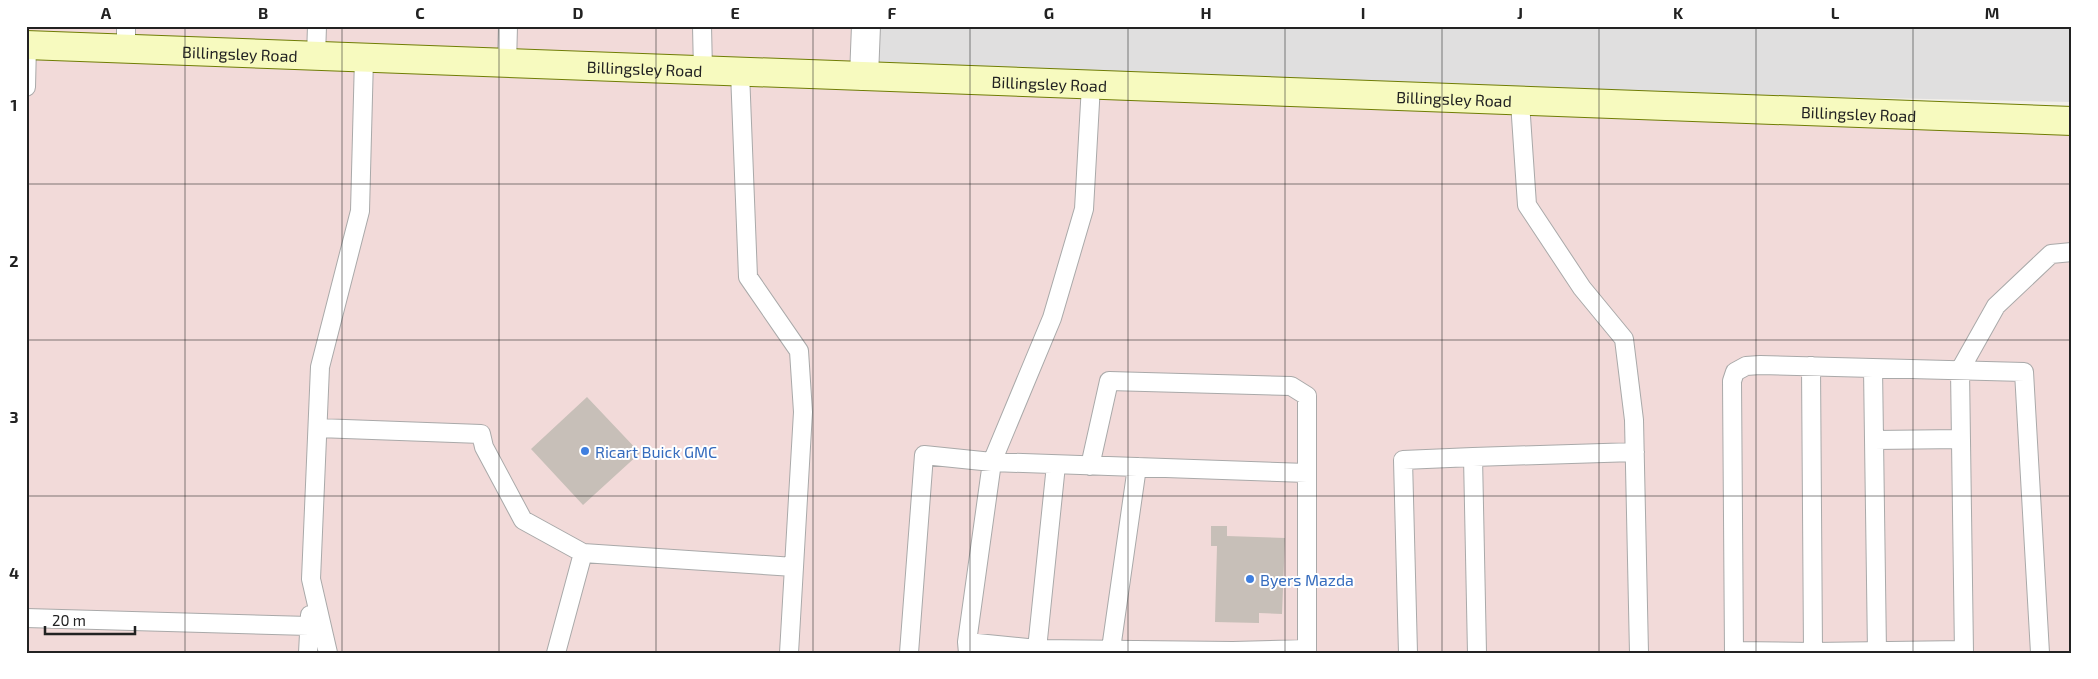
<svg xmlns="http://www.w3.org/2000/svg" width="2098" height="679" font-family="'Exo 2',sans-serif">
  <rect width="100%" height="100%" fill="#f2efe9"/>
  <path fill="#e0dfdf" d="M866,26H2072V102L864,76Z"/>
  <path fill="#f2dad9" d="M26,26H866L864,75L2072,121V653H26Z"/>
  <path fill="#c7bfb8" d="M587,397L640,453L583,505L531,449Z
    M1211,526H1227V536L1285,538L1282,614L1259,613V623L1215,622L1217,546H1211Z"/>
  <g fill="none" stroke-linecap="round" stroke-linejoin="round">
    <defs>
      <path id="lane" d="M702,26L703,71
        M126,49V26
        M316,56L317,26
        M507,64L508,26
        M740,72L748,277L799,351L803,412L789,653
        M26,87L27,45
        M1520,102L1527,205L1582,288L1624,339L1634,420L1639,653
        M1873,368L1877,652
        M318,428L481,434L484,447L523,520L583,553L794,567
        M1874,440L1961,439
        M1056,465L1037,649L1233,651L1307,649
        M1090,466L1109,381L1291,386L1307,396V653
        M26,618L309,626
        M967,642L1037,649V653
        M1111,649L1137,467
        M1734,651L1813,652L1811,366
        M1813,652L1964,650
        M308,653L310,615
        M328,653L311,579L320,367L360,211L364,58
        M556,653L583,553
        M909,653L924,455L992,462L1307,473
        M968,653L967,642L992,462L1052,318L1084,209L1091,85
        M1408,653L1403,460L1473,457
        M1477,653L1473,457L1635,452
        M1734,653L1732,381L1735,372L1746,366L1760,365L2024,372L2040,653
        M1964,653L1960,370L1996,306L2051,254L2072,252"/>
      <path id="street" d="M864,76L866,26"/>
      <g id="secondary">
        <path id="s1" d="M26,45L2072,121"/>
      </g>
    </defs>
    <use href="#lane" stroke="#a9a9a9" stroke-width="20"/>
    <use href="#street" stroke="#a9a9a9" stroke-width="30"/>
    <use href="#secondary" stroke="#707d05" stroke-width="30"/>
    <use href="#lane" stroke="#fff" stroke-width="18"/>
    <use href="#street" stroke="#fff" stroke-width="28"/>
    <use href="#secondary" stroke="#f7fabf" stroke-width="28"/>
  </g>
  <path fill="none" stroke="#222" stroke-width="1" stroke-opacity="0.55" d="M185,26V653M342,26V653M499,26V653M656,26V653M813,26V653M970,26V653M1128,26V653M1285,26V653M1442,26V653M1599,26V653M1756,26V653M1913,26V653M26,184H2072M26,340H2072M26,496H2072"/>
  <g fill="#3f7fe0" stroke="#fff" stroke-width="2">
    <circle cx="585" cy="451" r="5"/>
    <circle cx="1250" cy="579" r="5"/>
  </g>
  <g text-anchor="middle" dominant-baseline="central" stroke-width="4" stroke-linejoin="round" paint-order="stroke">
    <g font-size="16" fill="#222" stroke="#fff">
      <text stroke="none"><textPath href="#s1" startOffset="214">Billingsley Road</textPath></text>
      <text stroke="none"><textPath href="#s1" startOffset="619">Billingsley Road</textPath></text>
      <text stroke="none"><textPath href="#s1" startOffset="1024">Billingsley Road</textPath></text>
      <text stroke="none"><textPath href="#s1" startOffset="1429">Billingsley Road</textPath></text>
      <text stroke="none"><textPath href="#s1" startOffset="1834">Billingsley Road</textPath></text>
    </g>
    <g font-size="16" fill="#366cbe" stroke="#fff" text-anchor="start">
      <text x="595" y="451">Ricart Buick GMC</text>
      <text x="1260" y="579">Byers Mazda</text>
    </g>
  </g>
  <rect width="2098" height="679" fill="none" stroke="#ffffff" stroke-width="55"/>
  <path d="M45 626v8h90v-8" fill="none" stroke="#222222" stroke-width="2.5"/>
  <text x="52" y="626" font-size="15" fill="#222222" stroke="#ffffff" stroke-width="4" paint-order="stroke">20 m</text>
  <rect x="28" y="28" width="2042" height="624" fill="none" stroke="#222" stroke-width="2"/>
  <g font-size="16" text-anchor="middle" font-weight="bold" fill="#222">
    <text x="106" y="19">A</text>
    <text x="263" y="19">B</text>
    <text x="420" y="19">C</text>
    <text x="578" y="19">D</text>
    <text x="735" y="19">E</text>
    <text x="892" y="19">F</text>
    <text x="1049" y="19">G</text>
    <text x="1206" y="19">H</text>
    <text x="1363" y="19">I</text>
    <text x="1520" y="19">J</text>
    <text x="1678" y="19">K</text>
    <text x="1835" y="19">L</text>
    <text x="1992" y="19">M</text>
    <text x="14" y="111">1</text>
    <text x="14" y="267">2</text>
    <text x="14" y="423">3</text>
    <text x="14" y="579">4</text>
  </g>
</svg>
